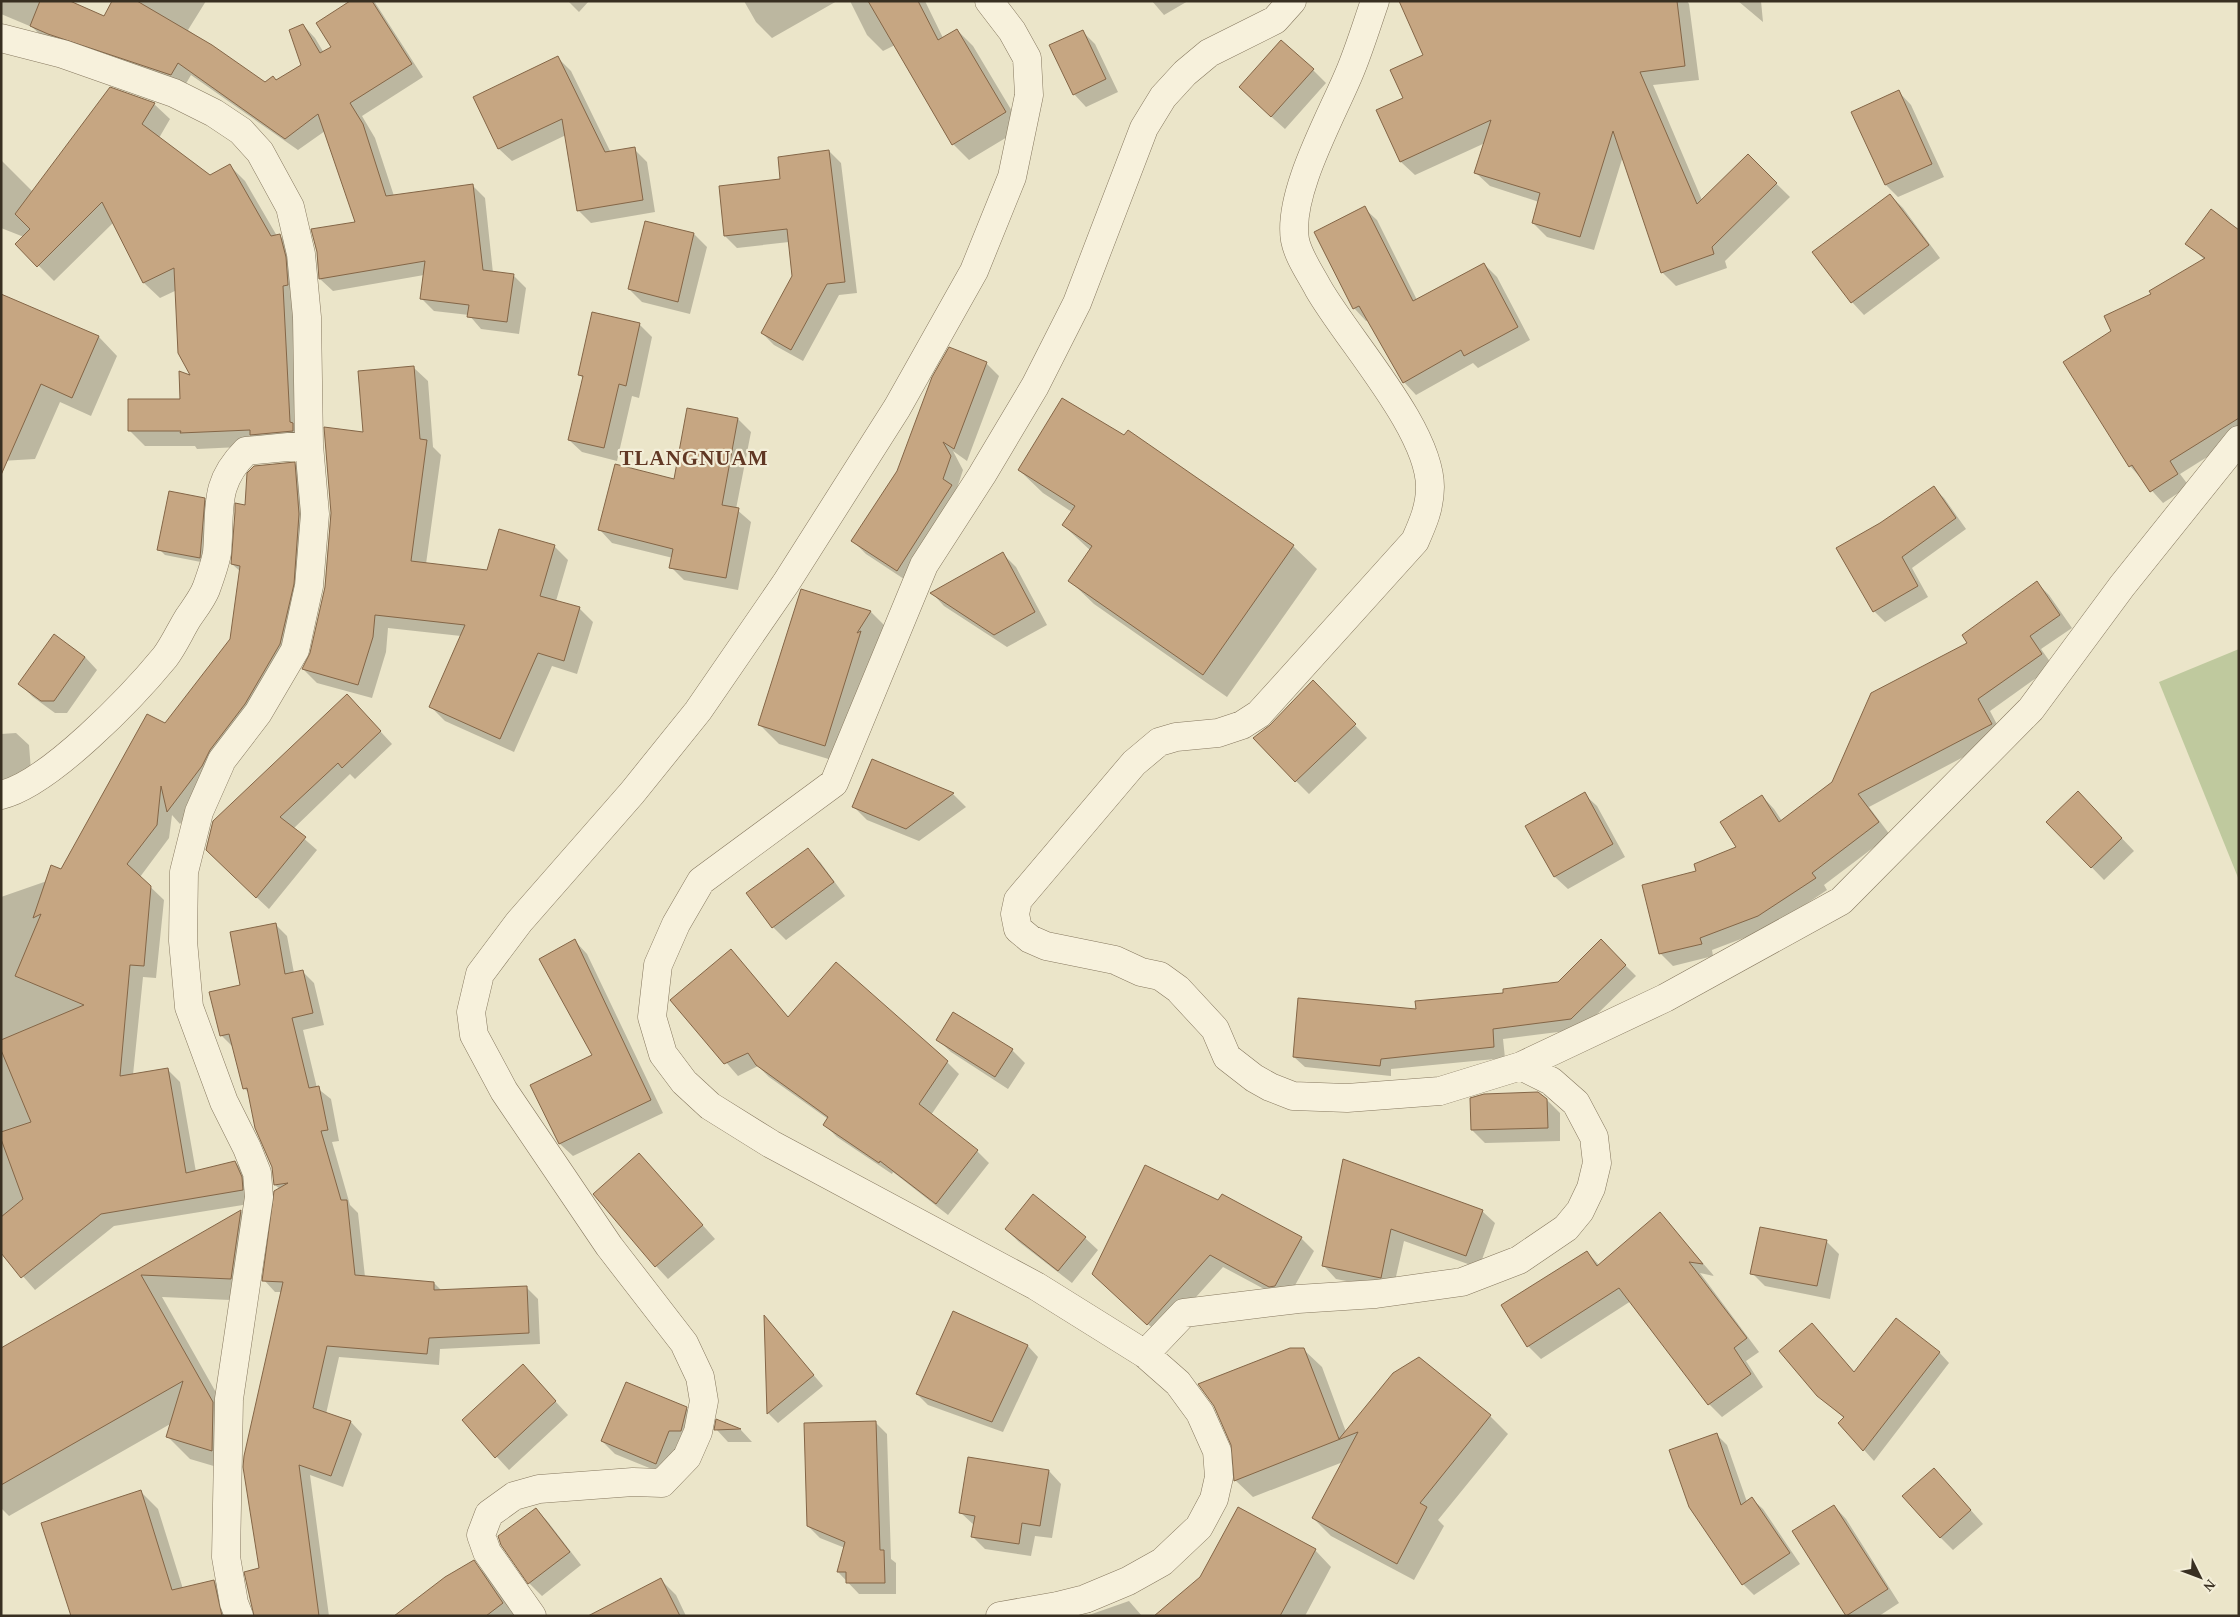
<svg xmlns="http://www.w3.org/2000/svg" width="2240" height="1617" font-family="Georgia,serif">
  <rect width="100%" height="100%" fill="#ebe5c9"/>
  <path fill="#bfc99e" d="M2239,649V880L2159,682Z"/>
  <path fill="#0003" d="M1,1H68L104,17L114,1H206L188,30L265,84L276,81L302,66L303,25L315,38L324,53L333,47L353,1H374L423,77L362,116L375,138L394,196L473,186L485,198L493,273L513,275L526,288L519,334L481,329L469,315L434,311L421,298L424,275L333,291L320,279L318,252L357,223L325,131L298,150L191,75L184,87L44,38L32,27L1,14Z
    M568,1H589L579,12Z
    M744,1H837L772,38L756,22Z
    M850,1H925L943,38L957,30L973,46L1022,128L969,160L953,144L895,45L883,51L867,35Z
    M1152,1H1188L1164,15Z
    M1421,1H1687L1689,4L1699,80L1653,85L1702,200L1748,156L1790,197L1725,261L1727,268L1676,286L1662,272L1623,156L1594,250L1547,237L1533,223L1539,202L1490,186L1476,173L1485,143L1415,175L1401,162L1378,111L1405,98L1425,55Z
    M1738,1H1761L1763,22Z
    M1082,31L1095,44L1118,92L1086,107L1074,94Z
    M558,58L571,71L611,153L634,149L647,162L655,212L591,223L578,210L566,135L512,161L499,149L475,97Z
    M1313,70L1326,83L1285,129L1253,100Z
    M1899,92L1911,105L1944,177L1898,197L1886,185Z
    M154,104L170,119L159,138L210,176L229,165L245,181L277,236H280L296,252L305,436L262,446L197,449L195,446H145L129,430L181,400L192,378L177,290L160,298L144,283L114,222L54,281L17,244L24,237L1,228V160L33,192Z
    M829,151L841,163L857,293L839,295L803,361L774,345L762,333L794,277L789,242L737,248L725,236L782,180Z
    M1890,195L1903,208L1940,258L1864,315L1852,302Z
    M1364,208L1377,220L1417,300L1484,264L1497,277L1530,340L1478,368L1473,363L1416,395L1404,382L1369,320L1366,321L1354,308Z
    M646,222L694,234L707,247L690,314L642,302L629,289Z
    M2239,231V437L2180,474L2189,486L2163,503L2130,466L2113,332L2152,295L2205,260L2187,244Z
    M1,295L99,337L117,356L91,416L60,402L35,459L1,461Z
    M639,324L652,337L639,398L632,396L617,461L582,452L569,440L584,379L579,374Z
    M986,363L999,376L967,461L953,451L963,470L956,491L910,583L866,554L853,541Z
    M414,368L428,381L433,447L441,455L426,564L488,571L554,546L568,560L556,601L579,608L593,622L577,674L552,666L514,752L445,721L431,707L461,636L388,628L386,652L372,698L317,683L303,669L311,654L364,433Z
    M738,419L751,432L736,509L751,522L738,590L684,580L671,567L673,558L612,543L600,530L675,480Z
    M294,463L307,476L293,657L215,779L180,824L172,815L169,838L140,877L164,900L156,978L143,977L133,1075L167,1069L180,1082L196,1172L235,1162L248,1175L255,1203L114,1226L35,1290L1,1251V897L47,881L62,870L165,725L231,639L241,572L232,564L246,507Z
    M1019,470L1293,546L1317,569L1227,697L1094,604L1070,581L1091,551L1063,525L1072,512L1043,493Z
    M1933,487L1944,498L1966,529L1912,568L1928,597L1885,622L1874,611L1881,524Z
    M204,499L210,505L206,563L165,555L159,549Z
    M1003,554L1016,567L1047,625L1007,647L944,606L932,593Z
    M2037,583L2049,595L2072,628L2041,649L2053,666L1990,711L2003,736L1869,807L1890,835L1824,885L1827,890L1770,928L1712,950L1713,956L1673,966L1661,954L1643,886L1698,872L1738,847L1762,796L1774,809L1782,821L1833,783L1969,643Z
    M802,590L871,612L890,631L845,764L779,744L760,725Z
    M85,657L97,670L67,713H55L33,697L20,684Z
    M1326,694L1367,738L1309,794L1296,781Z
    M359,708L392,744L355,779L350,774L293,829L317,850L269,909L219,862Z
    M16,733L29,745L32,783L1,786V734Z
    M873,761L953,794L966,807L919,841L867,820L854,807Z
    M1584,794L1597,806L1625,857L1568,889L1555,877Z
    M2091,806L2134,851L2104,880L2048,822Z
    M807,850L820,862L845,896L786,940L773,927Z
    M275,924L287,936L294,973L302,971L314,983L324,1025L303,1030L317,1088L331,1099L339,1141L332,1142L350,1205L358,1213L365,1277L434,1283L442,1291L526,1287L538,1299L540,1344L440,1349L439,1365L339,1357L326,1414L351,1422L362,1434L343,1487L310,1475L329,1616H255L282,1292H275L264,1280L280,1189L275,1185L273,1167L249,1093L244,1088L233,1047L221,1035L241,986Z
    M575,941L587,954L663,1113L573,1156L560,1144L531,1085L594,1055Z
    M1601,941L1636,976L1582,1029L1503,1039L1505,1058L1391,1069V1076L1305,1067L1294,1057L1417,1010L1558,983Z
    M731,950L789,1018L947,1062L959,1074L931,1115L977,1151L989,1163L948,1215L893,1172L892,1174L837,1137L825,1125L828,1119L769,1077L758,1066L738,1076L672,1000Z
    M954,1014L1012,1050L1025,1063L1008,1089L951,1052L938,1040Z
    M1547,1100L1560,1113V1141L1485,1143L1472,1130Z
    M1344,1161L1482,1211L1495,1223L1479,1268L1404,1241L1393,1290L1336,1279L1324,1266Z
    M651,1167L715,1239L668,1279L656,1266Z
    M241,1211L263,1234L253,1301L162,1297L235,1426L234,1472L190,1459L168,1437L172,1423L9,1516L1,1508V1349Z
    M1660,1214L1714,1276L1700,1273L1759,1352L1746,1361L1763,1387L1722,1417L1709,1404L1631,1301L1541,1359L1528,1346L1587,1252L1599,1265Z
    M1006,1229L1085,1238L1098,1250L1072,1283L1019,1242Z
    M1301,1238L1314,1251L1288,1298L1283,1299L1223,1267L1161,1336L1093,1274Z
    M1826,1241L1839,1254L1830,1299L1765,1286L1752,1273Z
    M954,1313L1028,1346L1038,1357L1003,1432L928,1405L917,1394Z
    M765,1318L823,1386L778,1423L768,1413Z
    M1812,1325L1854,1373L1939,1352L1949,1363L1874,1461L1840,1423L1845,1419L1818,1395Z
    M1304,1350L1322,1367L1346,1432L1490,1416L1508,1434L1438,1520L1444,1526L1414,1580L1331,1536L1313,1518L1343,1462L1253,1497L1235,1480Z
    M535,1379L568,1415L509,1470L463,1420Z
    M686,1408L699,1421L669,1476L615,1454L602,1441Z
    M717,1421L741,1430L752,1442H728L716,1429Z
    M875,1422L887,1434L891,1559L896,1563V1594H859L838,1572L845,1548L820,1538L808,1526Z
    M1716,1434L1727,1445L1747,1502L1752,1499L1763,1509L1800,1564L1754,1595L1743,1584L1690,1506Z
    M1049,1471L1061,1484L1052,1538L1035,1536L1031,1556L985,1549L972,1536L975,1526L960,1512Z
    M1947,1483L1983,1524L1953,1550L1940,1537Z
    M141,1492L158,1509L183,1589L214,1581L231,1599L234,1616H72Z
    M1834,1506L1846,1519L1899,1603L1879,1616L1847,1615Z
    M536,1509L548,1522L581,1565L542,1596L529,1583Z
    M1315,1550L1331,1567L1305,1616H1156Z
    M474,1562L486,1575L515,1616H418Z
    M661,1580L676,1595L686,1616H591Z
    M1129,1601L1142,1616H1087L1089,1615Z"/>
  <path fill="#c6a682" stroke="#846647" d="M40,1H70L104,16L112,1H137L212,45L265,82L273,76L276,80L301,65L289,30L303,24L320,53L331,47L316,23L350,1H372L412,64L350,103L363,124L386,196L473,184L483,270L514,274L507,322L467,317L469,305L420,299L425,261L319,279L317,252L311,229L355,222L318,114L285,139L178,63L171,75L48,34L30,26Z
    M868,1H918L938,40L957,29L1006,112L952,145Z
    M1399,1H1677L1685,66L1640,72L1697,204L1748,154L1777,183L1712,247L1714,254L1661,273L1613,131L1580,237L1532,223L1540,193L1474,173L1491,120L1400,162L1376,110L1403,98L1390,70L1423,55Z
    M1083,30L1106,79L1073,95L1049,45Z
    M1281,40L1314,69L1271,117L1239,87Z
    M558,56L605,152L635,147L643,200L577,211L562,119L498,149L473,97Z
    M110,87L155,103L142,124L210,175L230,164L271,236L280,234L286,257L288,285L283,286L290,422L293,423V431L250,435V430L180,433L181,431H128V399H180L179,371L190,375L178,353L174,268L143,283L102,202L37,267L15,244L30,229L15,214Z
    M1899,90L1932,164L1885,185L1851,112Z
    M829,150L845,282L827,284L791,350L761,333L792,276L787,229L724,236L719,186L780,179L778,157Z
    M1890,194L1929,245L1851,303L1812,252Z
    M1365,206L1413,301L1484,263L1518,327L1464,356L1461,350L1403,383L1359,306L1353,309L1314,232Z
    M2211,209L2239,230V418L2170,461L2178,474L2150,492L2132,465L2129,467L2063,362L2111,331L2104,316L2151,294L2149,291L2205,258L2185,244Z
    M645,221L694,233L678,302L628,289Z
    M1,294L99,336L72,398L41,384L1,475Z
    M592,312L640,323L626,386L619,384L604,448L568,440L583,376L578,375Z
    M949,347L987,362L954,449L943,442L951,456L943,479L952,485L897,571L851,541L897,471L932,377Z
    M414,366L420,439L427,440L411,561L487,570L499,529L555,545L540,596L580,607L564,661L538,653L500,739L429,707L465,625L375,615L373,637L358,685L302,669L310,653L325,587L331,513L324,427L363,432L358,371Z
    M1062,398L1124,435L1128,430L1294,545L1203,675L1068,581L1092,546L1062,525L1075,506L1018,470Z
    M687,408L738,418L722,505L739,508L726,578L669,568L673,549L598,530L615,464L674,479Z
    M295,462L299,514L294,584L280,644L245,704L210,750L202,766L167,812L161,786L157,825L127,864L151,886L144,966L130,965L120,1076L168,1068L186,1173L235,1161L242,1177L243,1190L101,1214L21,1278L1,1253V1217L23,1199L1,1139V1132L31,1122L1,1050V1040L84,1005L15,976L41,914L33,918L51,865L61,869L147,714L165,723L230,639L240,566L231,564L235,512V503L245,505L247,473L254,466Z
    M1934,486L1956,518L1902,557L1918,586L1873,612L1836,548L1880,523Z
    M169,491L205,498L200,558L157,550Z
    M1003,552L1035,612L994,635L930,593Z
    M2037,581L2060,615L2030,636L2042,654L1978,699L1992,724L1858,794L1879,822L1812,873L1816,878L1758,916L1700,938L1702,944L1659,954L1642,885L1696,871L1694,864L1736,847L1720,822L1762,795L1779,822L1832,782L1871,693L1967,643L1962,635Z
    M801,589L871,611L857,633L861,631L825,746L758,725Z
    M54,634L85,657L54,701H41L18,684Z
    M1313,680L1356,724L1295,782L1253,738L1270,725Z
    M347,694L381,731L342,768L338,763L280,817L306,837L256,898L206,850L213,821Z
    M872,759L954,793L906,829L852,807Z
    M2078,791L2122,838L2091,868L2046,822Z
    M1585,792L1613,844L1554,877L1525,826Z
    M808,848L834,882L772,928L746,893Z
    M276,923L285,974L303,970L313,1013L292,1018L309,1088L319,1086L328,1130L321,1131L341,1200H347L355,1275L434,1282V1290L527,1286L529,1333L429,1338L427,1354L327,1346L313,1408L351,1421L331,1476L299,1465L319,1616H254L244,1572L259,1568L243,1467L244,1456L283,1282L262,1281L274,1191L288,1183L274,1185L272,1167L255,1128L247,1088L243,1089L229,1034L220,1036L209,992L240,985L230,932Z
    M575,939L651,1100L559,1144L530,1085L592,1055L539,959Z
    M1601,939L1626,965L1571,1019L1493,1029L1494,1047L1381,1059L1380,1066L1293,1057L1298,998L1416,1009L1415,1001L1503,993V989L1558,982Z
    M731,949L788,1017L836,962L948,1061L919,1104L978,1150L936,1204L880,1161L879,1163L823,1125L828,1117L756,1065L748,1053L724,1064L670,1000Z
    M953,1012L1013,1049L995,1077L936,1040Z
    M1538,1092L1547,1099L1548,1128L1471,1130L1470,1098L1484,1094Z
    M639,1153L703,1225L655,1267L593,1194Z
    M1343,1159L1483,1210L1466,1256L1391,1229L1381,1278L1322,1266Z
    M1145,1165L1218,1200L1222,1194L1302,1237L1275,1286L1269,1287L1210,1255L1147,1325L1092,1274Z
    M1033,1194L1086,1237L1058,1271L1005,1229Z
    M241,1210L231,1279L141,1275L213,1402L212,1451L166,1437L183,1381L1,1485V1348Z
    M1660,1212L1703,1264L1689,1262L1747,1338L1734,1348L1751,1374L1708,1405L1619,1288L1527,1347L1501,1305L1587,1251L1597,1266Z
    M1760,1227L1827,1240L1817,1286L1750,1274Z
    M953,1311L1028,1345L992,1422L916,1394Z
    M764,1315L814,1375L767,1414Z
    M1896,1318L1940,1352L1863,1451L1838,1423L1844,1417L1817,1396L1779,1351L1812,1323L1854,1372Z
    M1290,1348H1304L1339,1439L1393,1373L1419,1357L1491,1415L1420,1503L1427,1507L1397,1564L1312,1518L1358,1432L1234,1481L1231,1445L1214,1406L1198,1384Z
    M523,1364L556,1401L495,1458L462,1420Z
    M626,1382L687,1407L681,1431H669L656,1464L601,1441Z
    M716,1419L741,1429L714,1430Z
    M876,1421L880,1550H884L885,1583H846V1572H837L845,1542L807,1526L804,1423Z
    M1717,1433L1741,1505L1752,1497L1790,1553L1742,1585L1689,1507L1669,1450Z
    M968,1457L1049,1470L1040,1526L1022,1523L1019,1544L971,1537L975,1516L959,1513Z
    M1934,1468L1971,1510L1940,1538L1902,1496Z
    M141,1490L172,1590L214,1580L222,1616H71L41,1523Z
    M1834,1505L1888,1589L1846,1616L1792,1531Z
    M1238,1507L1316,1549L1280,1616H1154L1200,1577Z
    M536,1508L570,1552L528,1584L501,1545L498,1536Z
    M474,1560L503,1603L486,1616H394L445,1577Z
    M661,1578L680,1616H588Z"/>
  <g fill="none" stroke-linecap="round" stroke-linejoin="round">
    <defs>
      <path id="minor" d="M1375,1C1367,24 1360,47 1351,69C1333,114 1287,193 1295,240C1298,256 1310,273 1318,288C1347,339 1430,429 1430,487C1430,507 1423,523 1415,541L1259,714L1242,725L1218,733L1176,737L1159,742L1134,763L1018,900L1015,914L1018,929L1030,939L1046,946L1115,960L1141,972L1160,976L1178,989L1215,1029L1227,1057L1254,1078L1270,1087L1293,1096L1347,1098L1440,1091L1521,1066L1665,998L1841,901L2031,709L2122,586L2239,440
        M1,38L63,54L174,93L214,113L241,131L260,152L290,207L301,254L307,317L309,445L315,514L309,586L295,650L258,713L222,760L199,812L184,872L183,941L189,1007L224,1102L247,1148L257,1173L259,1197L229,1399L226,1557L234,1603L239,1616
        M1,795C49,784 133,696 165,657C174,645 180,631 188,618C194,609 202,599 206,589C210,578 215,564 217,553C221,510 212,485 246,451L309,445
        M1145,1354L1184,1313L1298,1299L1376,1294L1462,1282L1519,1260L1566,1228L1580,1211L1591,1188L1597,1163L1594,1137L1576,1103L1551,1081L1521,1066
        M532,1616L487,1552L481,1535L489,1514L514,1496L539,1489L633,1482L662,1483L687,1457L698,1432L704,1401L700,1377L684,1343L609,1246L504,1091L474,1035L471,1012L480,974L519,922L632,793L698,711L786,583L897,408L974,271L1012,177L1029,95L1027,58L1012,31L989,1
        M1000,1616L1057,1606L1085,1599L1128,1581L1162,1562L1199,1527L1214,1499L1219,1477L1217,1451L1200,1413L1178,1383L1145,1354L1036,1286L771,1144L710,1106L684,1082L663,1054L652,1017L658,965L676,924L701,881L834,783L924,565L982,475L1035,386L1077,303L1144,128L1163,97L1185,73L1209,53L1275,20L1292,1"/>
    </defs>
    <use href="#minor" stroke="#86785f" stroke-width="29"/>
    <use href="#minor" stroke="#f7f1dc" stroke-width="28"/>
  </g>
  <g text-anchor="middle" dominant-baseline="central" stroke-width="4.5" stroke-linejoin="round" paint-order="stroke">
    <g font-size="21" font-weight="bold" letter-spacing="1" fill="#613824" stroke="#f3eed8">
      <text x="694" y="458">TLANGNUAM</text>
    </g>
  </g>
  <rect width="2240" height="1617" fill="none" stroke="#382f21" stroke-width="5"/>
  <g transform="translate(2200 1577) rotate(132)" stroke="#f3eed8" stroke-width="4" paint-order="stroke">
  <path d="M0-4L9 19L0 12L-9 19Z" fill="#382f21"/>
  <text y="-8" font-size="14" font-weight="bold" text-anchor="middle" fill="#382f21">N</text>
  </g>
</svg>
